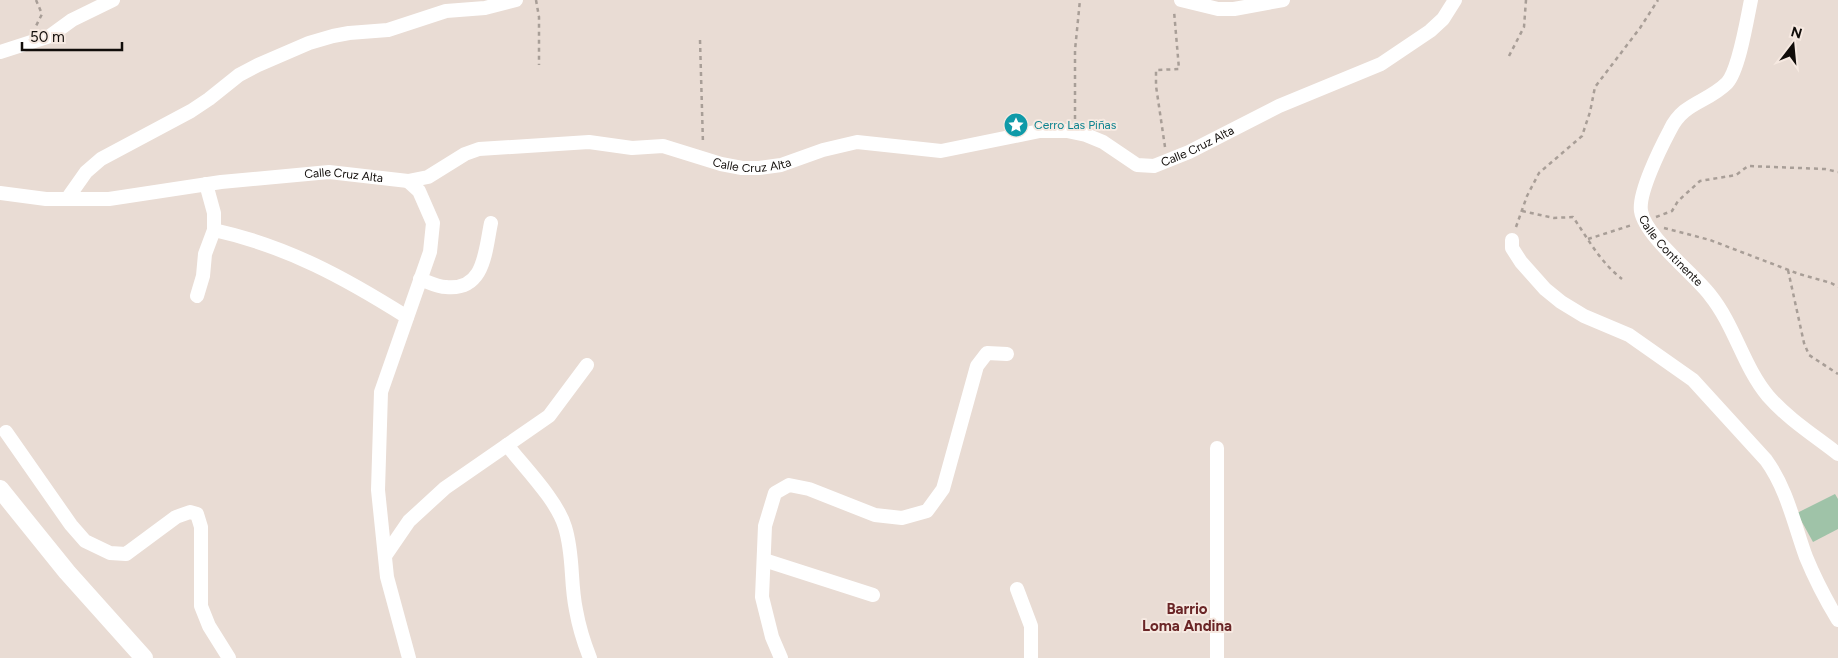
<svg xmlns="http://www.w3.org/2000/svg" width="1838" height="658" font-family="Figtree,sans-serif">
  <rect width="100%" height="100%" fill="#e9dcd4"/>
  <path fill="#9fc3a8" d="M1835,494L1838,499V529L1813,542L1797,513Z"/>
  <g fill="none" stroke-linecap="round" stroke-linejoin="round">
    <path stroke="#a89e97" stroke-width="2.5" stroke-dasharray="4 4" stroke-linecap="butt" d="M36,0L42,14L36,26
      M536,0L539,17V65
      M700,40L703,144
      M1509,56L1524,27L1526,0
      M1075,119V50L1080,0
      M1165,147L1156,86V70L1179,69L1174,11
      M1522,211L1554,218L1573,217C1588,239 1601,263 1622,279
      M1656,217L1672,211L1678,201L1700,181L1736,175L1748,166L1825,169L1838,172
      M1516,227L1527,196L1539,173L1582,136L1590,112L1595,87L1640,28L1658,0
      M1664,228L1710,240L1799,274L1831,283L1838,287
      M1588,239L1632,225
      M1788,270L1804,343L1809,355L1838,374"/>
    <g stroke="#fff" stroke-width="14">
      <path d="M1181,0L1218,9H1234L1283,0"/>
      <path id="s1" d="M1751,0C1747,19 1739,70 1727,83C1707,103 1683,102 1670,130C1661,147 1638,193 1641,211C1645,236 1694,274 1710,295C1735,326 1743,366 1768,396C1788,419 1815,436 1838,454"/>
      <path d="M0,52L50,36L72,20L113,0"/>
      <path d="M408,181L419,191L433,223L430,252L381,392L378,490L387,577L409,658"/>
      <path id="s2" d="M0,193L46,199H109L221,182L329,172L408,181L428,177L465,154L479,149L589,142L632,148L663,146L721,164L742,168H759L781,165L823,150L857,142L941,151L1040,131H1067L1086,135L1103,142L1137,165L1154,166L1189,152L1279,106L1381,64L1430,31L1443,19L1455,0"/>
      <path d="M67,199L86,172L101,159L191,111L209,99L239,75L258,65L309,43L333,36L349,33L388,30L446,11L485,8L516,0"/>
      <path d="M214,230C287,246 345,278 407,317"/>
      <path d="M1512,240V248L1521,262L1545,289L1561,302L1584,316L1629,335L1693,380L1766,460C1787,489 1794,524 1806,557C1815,579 1826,600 1838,620"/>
      <path d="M420,279C428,282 438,287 446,287C485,291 485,251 491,223"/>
      <path d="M197,296L203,276L205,254L214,230V213L206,184"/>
      <path d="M6,432L71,525L85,541L110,553L126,554L176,517L190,512L197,514L201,527V606L209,626L229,658"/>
      <path d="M507,445C524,467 557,500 565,527C574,556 570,582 576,610C579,627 584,643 590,658"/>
      <path d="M385,556L409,521L445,488L549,416L587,365"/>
      <path d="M764,560L873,595"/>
      <path d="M1017,589L1031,626V658"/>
      <path d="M781,658L772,637L762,597L765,526L775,493L789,485L809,489L875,515L902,518L927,511L943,489L977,366L987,353L1007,354"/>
      <path d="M1217,658V448"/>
    </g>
    <path stroke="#fff" stroke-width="18" d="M0,489L67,572L144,658"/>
  </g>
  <defs>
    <symbol id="sight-disc" viewBox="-11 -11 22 22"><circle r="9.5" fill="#0f9aa8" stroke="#f6e9e1"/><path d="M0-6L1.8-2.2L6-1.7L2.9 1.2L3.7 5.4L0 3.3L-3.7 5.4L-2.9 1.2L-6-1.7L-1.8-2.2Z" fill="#fff"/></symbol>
  </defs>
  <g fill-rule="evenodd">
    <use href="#sight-disc" x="1002" y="111" width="28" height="28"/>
  </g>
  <g text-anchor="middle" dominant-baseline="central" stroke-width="4" stroke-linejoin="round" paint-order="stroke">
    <g font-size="12" fill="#0d838f" stroke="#f6e9e1" text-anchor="start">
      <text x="1034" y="125">Cerro Las Piñas</text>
    </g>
    <g font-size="12" fill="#110d0a" stroke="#f6e9e1">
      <text stroke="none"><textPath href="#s2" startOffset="1231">Calle Cruz Alta</textPath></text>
      <text stroke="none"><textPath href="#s2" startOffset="766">Calle Cruz Alta</textPath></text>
      <text stroke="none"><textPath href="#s2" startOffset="346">Calle Cruz Alta</textPath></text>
      <text stroke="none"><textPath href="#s1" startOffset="299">Calle Continente</textPath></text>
    </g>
    <g font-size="15" font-weight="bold" fill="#6a2526" stroke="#f6e9e1">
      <text x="1187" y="609">Barrio<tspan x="1187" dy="17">Loma Andina</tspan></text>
    </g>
  </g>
  <g transform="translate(1793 45) rotate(16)" stroke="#f6e9e1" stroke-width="4" paint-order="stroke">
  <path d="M0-4L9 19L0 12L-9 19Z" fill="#110d0a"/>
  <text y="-8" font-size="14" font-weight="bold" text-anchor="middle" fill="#110d0a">N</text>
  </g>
  <path d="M22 42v8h100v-8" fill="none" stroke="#110d0a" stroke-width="2.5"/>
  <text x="30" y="42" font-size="15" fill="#110d0a" stroke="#f6e9e1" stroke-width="4" paint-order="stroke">50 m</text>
</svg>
